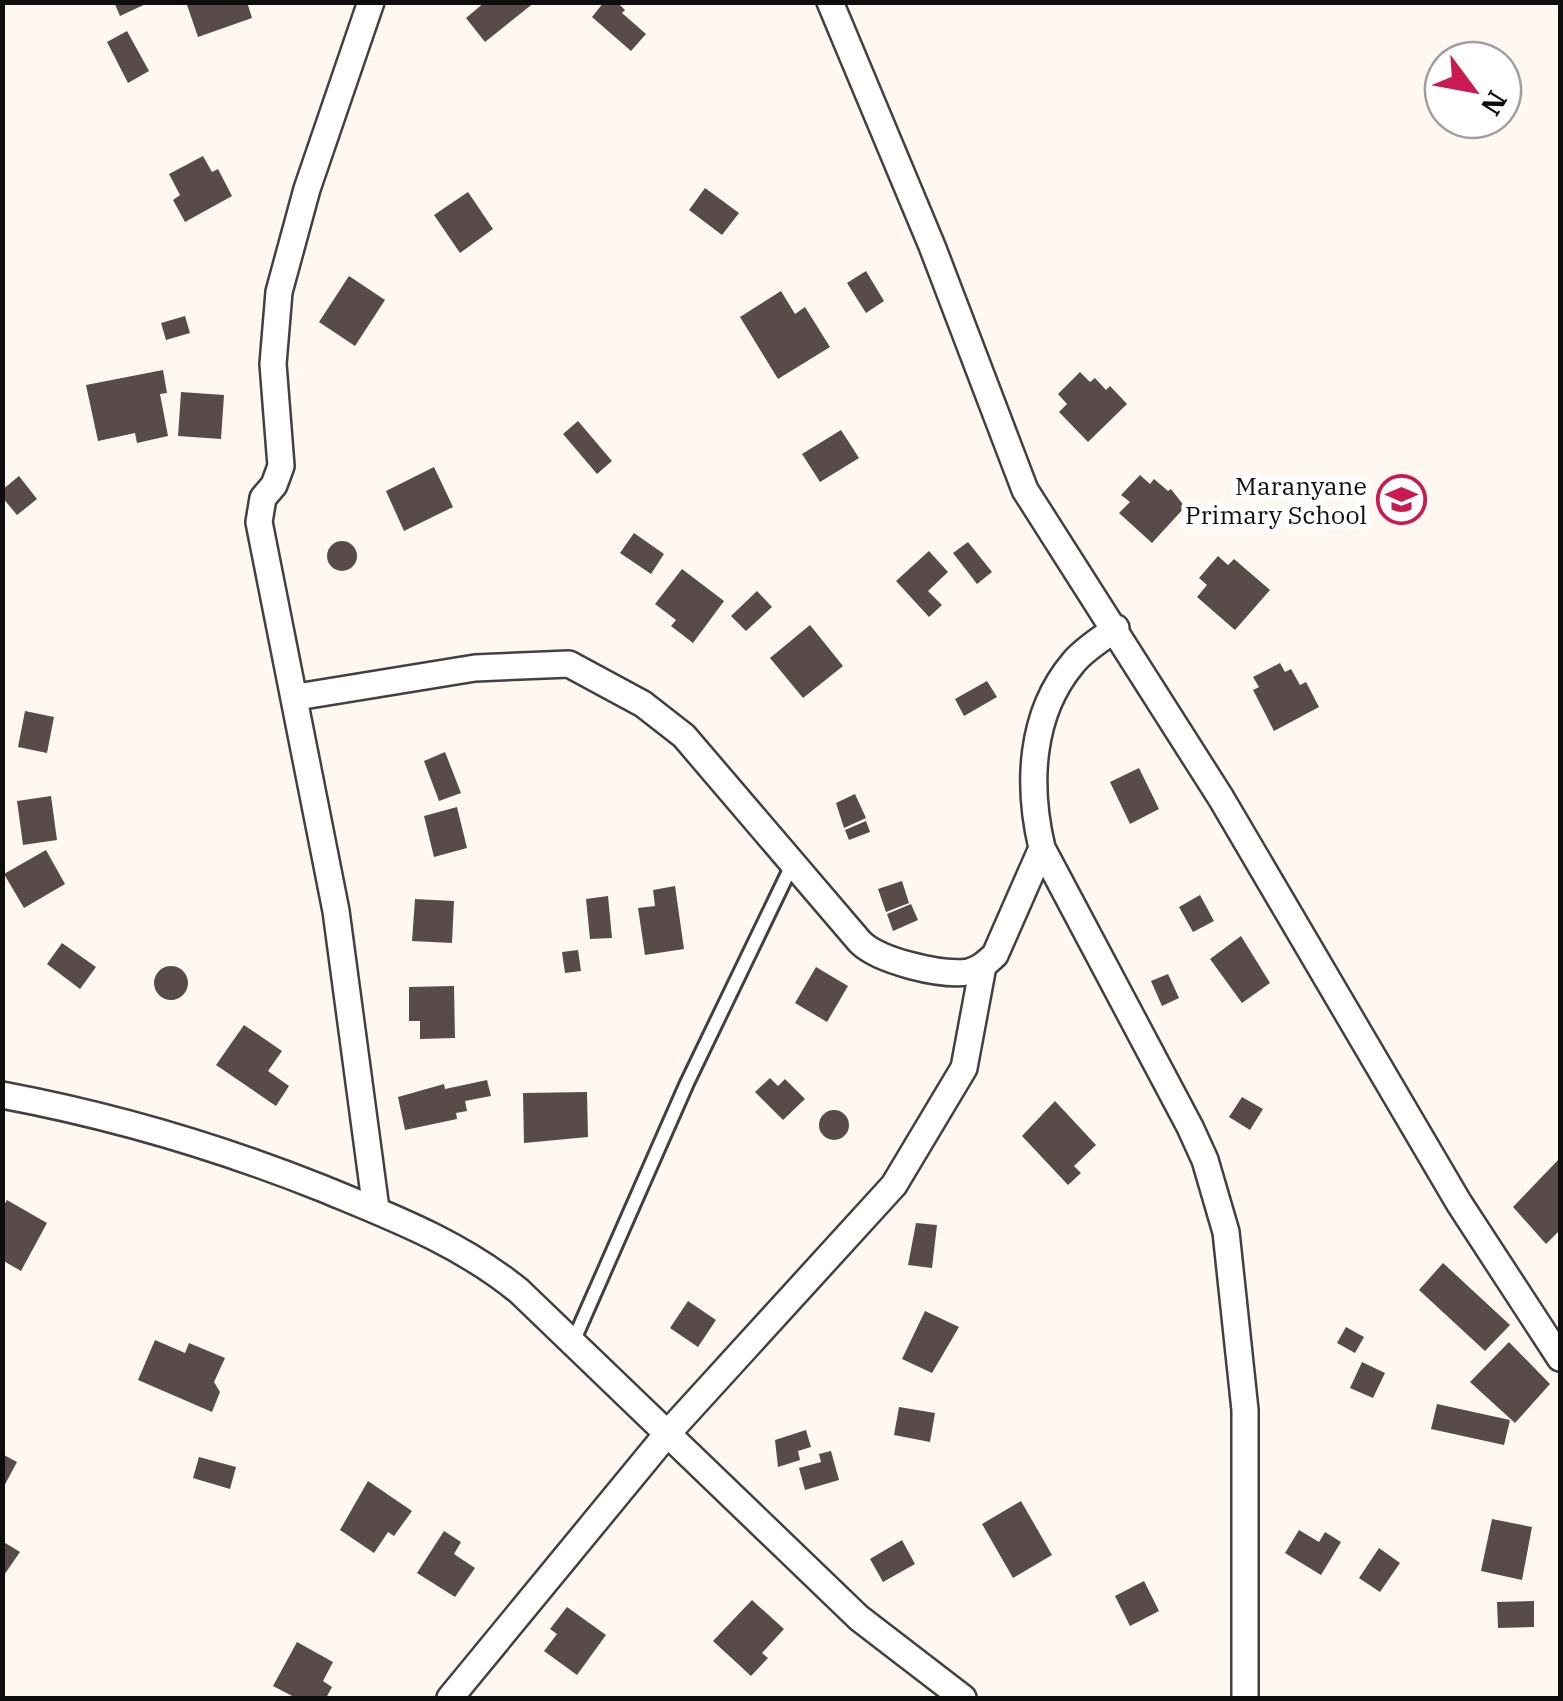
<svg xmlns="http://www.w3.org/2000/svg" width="1563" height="1701" font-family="'IBM Plex Serif',serif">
  <rect width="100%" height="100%" fill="#fff8f0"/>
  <path fill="#584b4a" d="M114,2H150L120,16Z
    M186,2H247L252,18L198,37Z
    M485,2H535L485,42L466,18Z
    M604,2H617L625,10L622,13L646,34L631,51L592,17Z
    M127,31L149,71L128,83L107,42Z
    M203,156L212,172L218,169L232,196L185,222L173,200L180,195L169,174Z
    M705,188L739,213L722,235L689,210Z
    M468,192L493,229L460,253L434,215Z
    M866,271L884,301L866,313L847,283Z
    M349,276L385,300L355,346L319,322Z
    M781,291L795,314L805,307L830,347L778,379L740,317Z
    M185,316L190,333L166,340L161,323Z
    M163,370L167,393L160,394L168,436L137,443L135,433L98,441L86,385Z
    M1080,372L1090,382L1095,378L1106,390L1110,386L1127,404L1088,442L1059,412L1067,404L1058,394Z
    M181,392L224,395L221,439L178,436Z
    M578,421L612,461L597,474L563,434Z
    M841,430L859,458L820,482L802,454Z
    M434,467L453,507L404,531L386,491Z
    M1140,475L1150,484L1154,479L1168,491L1171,489L1185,507L1152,543L1119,513L1130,502L1121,495Z
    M19,476L37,499L17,515L2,497V490Z
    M634,533L664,554L651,574L620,553Z
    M327 556a15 15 0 1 1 30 0a15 15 0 1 1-30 0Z
    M968,542L992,572L977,584L953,553Z
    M929,551L948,572L928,591L942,605L929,617L896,581Z
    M1218,556L1228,565L1234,559L1270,590L1235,630L1197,597L1207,585L1199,578Z
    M682,569L724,601L693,643L671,626L676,620L655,604Z
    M757,591L772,607L746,631L731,616Z
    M810,625L843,666L803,698L770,658Z
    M1280,663L1285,672L1291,669L1300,685L1306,682L1319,707L1274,731L1253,690L1259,687L1253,677Z
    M987,681L997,697L964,716L955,699Z
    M25,711L54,717L47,753L18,747Z
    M445,752L461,793L439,801L424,761Z
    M1139,768L1159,809L1130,824L1110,782Z
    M855,794L866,818L844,828L836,803Z
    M51,796L57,840L23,845L17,801Z
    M457,807L467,848L434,857L424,816Z
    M866,821L870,832L849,840L845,830Z
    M46,850L65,884L24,908L4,874Z
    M902,881L909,903L886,912L878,889Z
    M675,886L684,949L645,955L638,908L655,906L653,890Z
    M1200,895L1214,921L1193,932L1179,907Z
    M608,896L612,938L590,939L586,899Z
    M415,899L454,901L452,943L412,941Z
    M911,904L918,920L893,931L887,914Z
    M1241,936L1270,983L1242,1003L1210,959Z
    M62,943L96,967L80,989L47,964Z
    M578,950L581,971L565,973L562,952Z
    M154 983a17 17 0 1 1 34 0a17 17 0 1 1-34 0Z
    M816,967L848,986L827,1022L795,1003Z
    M1168,974L1179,998L1162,1006L1151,981Z
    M454,986L455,1038L420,1039V1021H409V987Z
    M244,1025L282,1051L268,1071L289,1086L276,1106L216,1065Z
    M770,1078L778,1086L785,1079L805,1099L783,1120L755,1092Z
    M487,1080L491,1096L465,1101L467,1111L456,1113L457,1119L405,1130L398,1097L444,1084L445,1089Z
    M587,1092L588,1137L524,1143L523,1093Z
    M1242,1097L1263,1109L1250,1130L1229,1117Z
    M1055,1101L1096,1145L1074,1166L1081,1173L1068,1185L1022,1136Z
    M819 1125a15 15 0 1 1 30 0a15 15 0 1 1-30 0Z
    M1560,1158V1230L1546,1244L1513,1207Z
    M7,1200L47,1223L21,1271L2,1260V1208Z
    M916,1223L937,1225L932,1268L908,1265Z
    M1443,1263L1510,1325L1485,1351L1419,1290Z
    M688,1301L716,1320L698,1347L670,1328Z
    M925,1311L959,1327L932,1373L902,1359Z
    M1346,1327L1364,1337L1355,1353L1337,1343Z
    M155,1340L185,1353L189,1343L225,1358L214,1382L220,1392L212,1412L138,1380Z
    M1509,1342L1550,1384L1515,1423L1470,1382Z
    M1362,1362L1385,1373L1373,1398L1350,1388Z
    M1437,1404L1510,1420L1504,1445L1431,1429Z
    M899,1407L935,1413L930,1442L894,1435Z
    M806,1430L811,1447L798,1451L800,1460L778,1467L775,1440Z
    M831,1451L839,1480L805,1490L799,1468L821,1462L819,1454Z
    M2,1454L17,1462L2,1490Z
    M199,1457L236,1467L230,1489L193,1478Z
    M368,1481L412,1511L394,1536L388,1532L374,1553L340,1530Z
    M1021,1501L1052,1555L1013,1578L982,1524Z
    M1492,1519L1532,1527L1522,1580L1481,1571Z
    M1299,1530L1319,1542L1325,1532L1341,1542L1321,1575L1285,1553Z
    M444,1531L461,1542L454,1554L475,1568L455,1597L417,1573Z
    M902,1540L915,1564L883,1582L870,1559Z
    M2,1541L20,1552L2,1578Z
    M1379,1548L1400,1563L1380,1592L1359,1578Z
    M1144,1581L1159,1611L1130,1626L1115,1596Z
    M752,1600L784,1629L762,1653L768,1658L751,1676L713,1641Z
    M1534,1601V1627L1498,1628L1497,1602Z
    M567,1607L606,1635L577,1675L544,1651L557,1634L550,1629Z
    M297,1642L333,1662L323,1681L332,1687L326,1698H296L273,1686Z"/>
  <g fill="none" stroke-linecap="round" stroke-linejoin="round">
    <defs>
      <path id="lane" d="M573,1342L687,1083L792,865"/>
      <path id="street" d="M371,2L307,189L279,292L273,364L281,466L274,485L263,498L259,522L336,911L376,1209
        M830,2L932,246L1025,490L1221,798L1459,1203L1560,1358
        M1116,628C1102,639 1084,649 1073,663C1030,714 1027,785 1042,848L1190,1127L1205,1160L1226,1232L1245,1410V1698
        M297,697L475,668L569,664L643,704L684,736L860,942C879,961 941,976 968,972C979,970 986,963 995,955L1042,848
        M2,1095C114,1116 219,1147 324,1189C394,1218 460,1243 519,1291L859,1618L963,1698
        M450,1698L667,1434L894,1185L964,1068L983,966"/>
    </defs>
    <use href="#lane" stroke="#414141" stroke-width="18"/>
    <use href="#street" stroke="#414141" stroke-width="30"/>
    <use href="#lane" stroke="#fff" stroke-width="12"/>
    <use href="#street" stroke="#fff" stroke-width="25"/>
  </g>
  <defs>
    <symbol id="school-ring" viewBox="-11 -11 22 22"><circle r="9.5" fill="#fff" stroke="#cb1a51" stroke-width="1.5"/><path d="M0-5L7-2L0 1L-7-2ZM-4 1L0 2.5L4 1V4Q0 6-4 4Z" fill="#cb1a51"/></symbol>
  </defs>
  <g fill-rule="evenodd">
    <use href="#school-ring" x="1374" y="472" width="55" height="55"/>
  </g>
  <g text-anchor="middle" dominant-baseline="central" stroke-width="10" stroke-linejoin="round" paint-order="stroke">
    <g font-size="25" fill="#0e0e0e" stroke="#fff" text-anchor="end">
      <text x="1367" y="485">Maranyane<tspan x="1367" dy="29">Primary School</tspan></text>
    </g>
  </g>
  <rect width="1563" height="1701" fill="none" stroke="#0e0e0e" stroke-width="10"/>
  <g transform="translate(1473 90) rotate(122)"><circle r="48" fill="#ffffff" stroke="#9f9f9f" stroke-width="2.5"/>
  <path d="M0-8L18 38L0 25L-18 38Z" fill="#cb1a51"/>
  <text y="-15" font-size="28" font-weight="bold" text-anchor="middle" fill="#0e0e0e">N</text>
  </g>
</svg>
